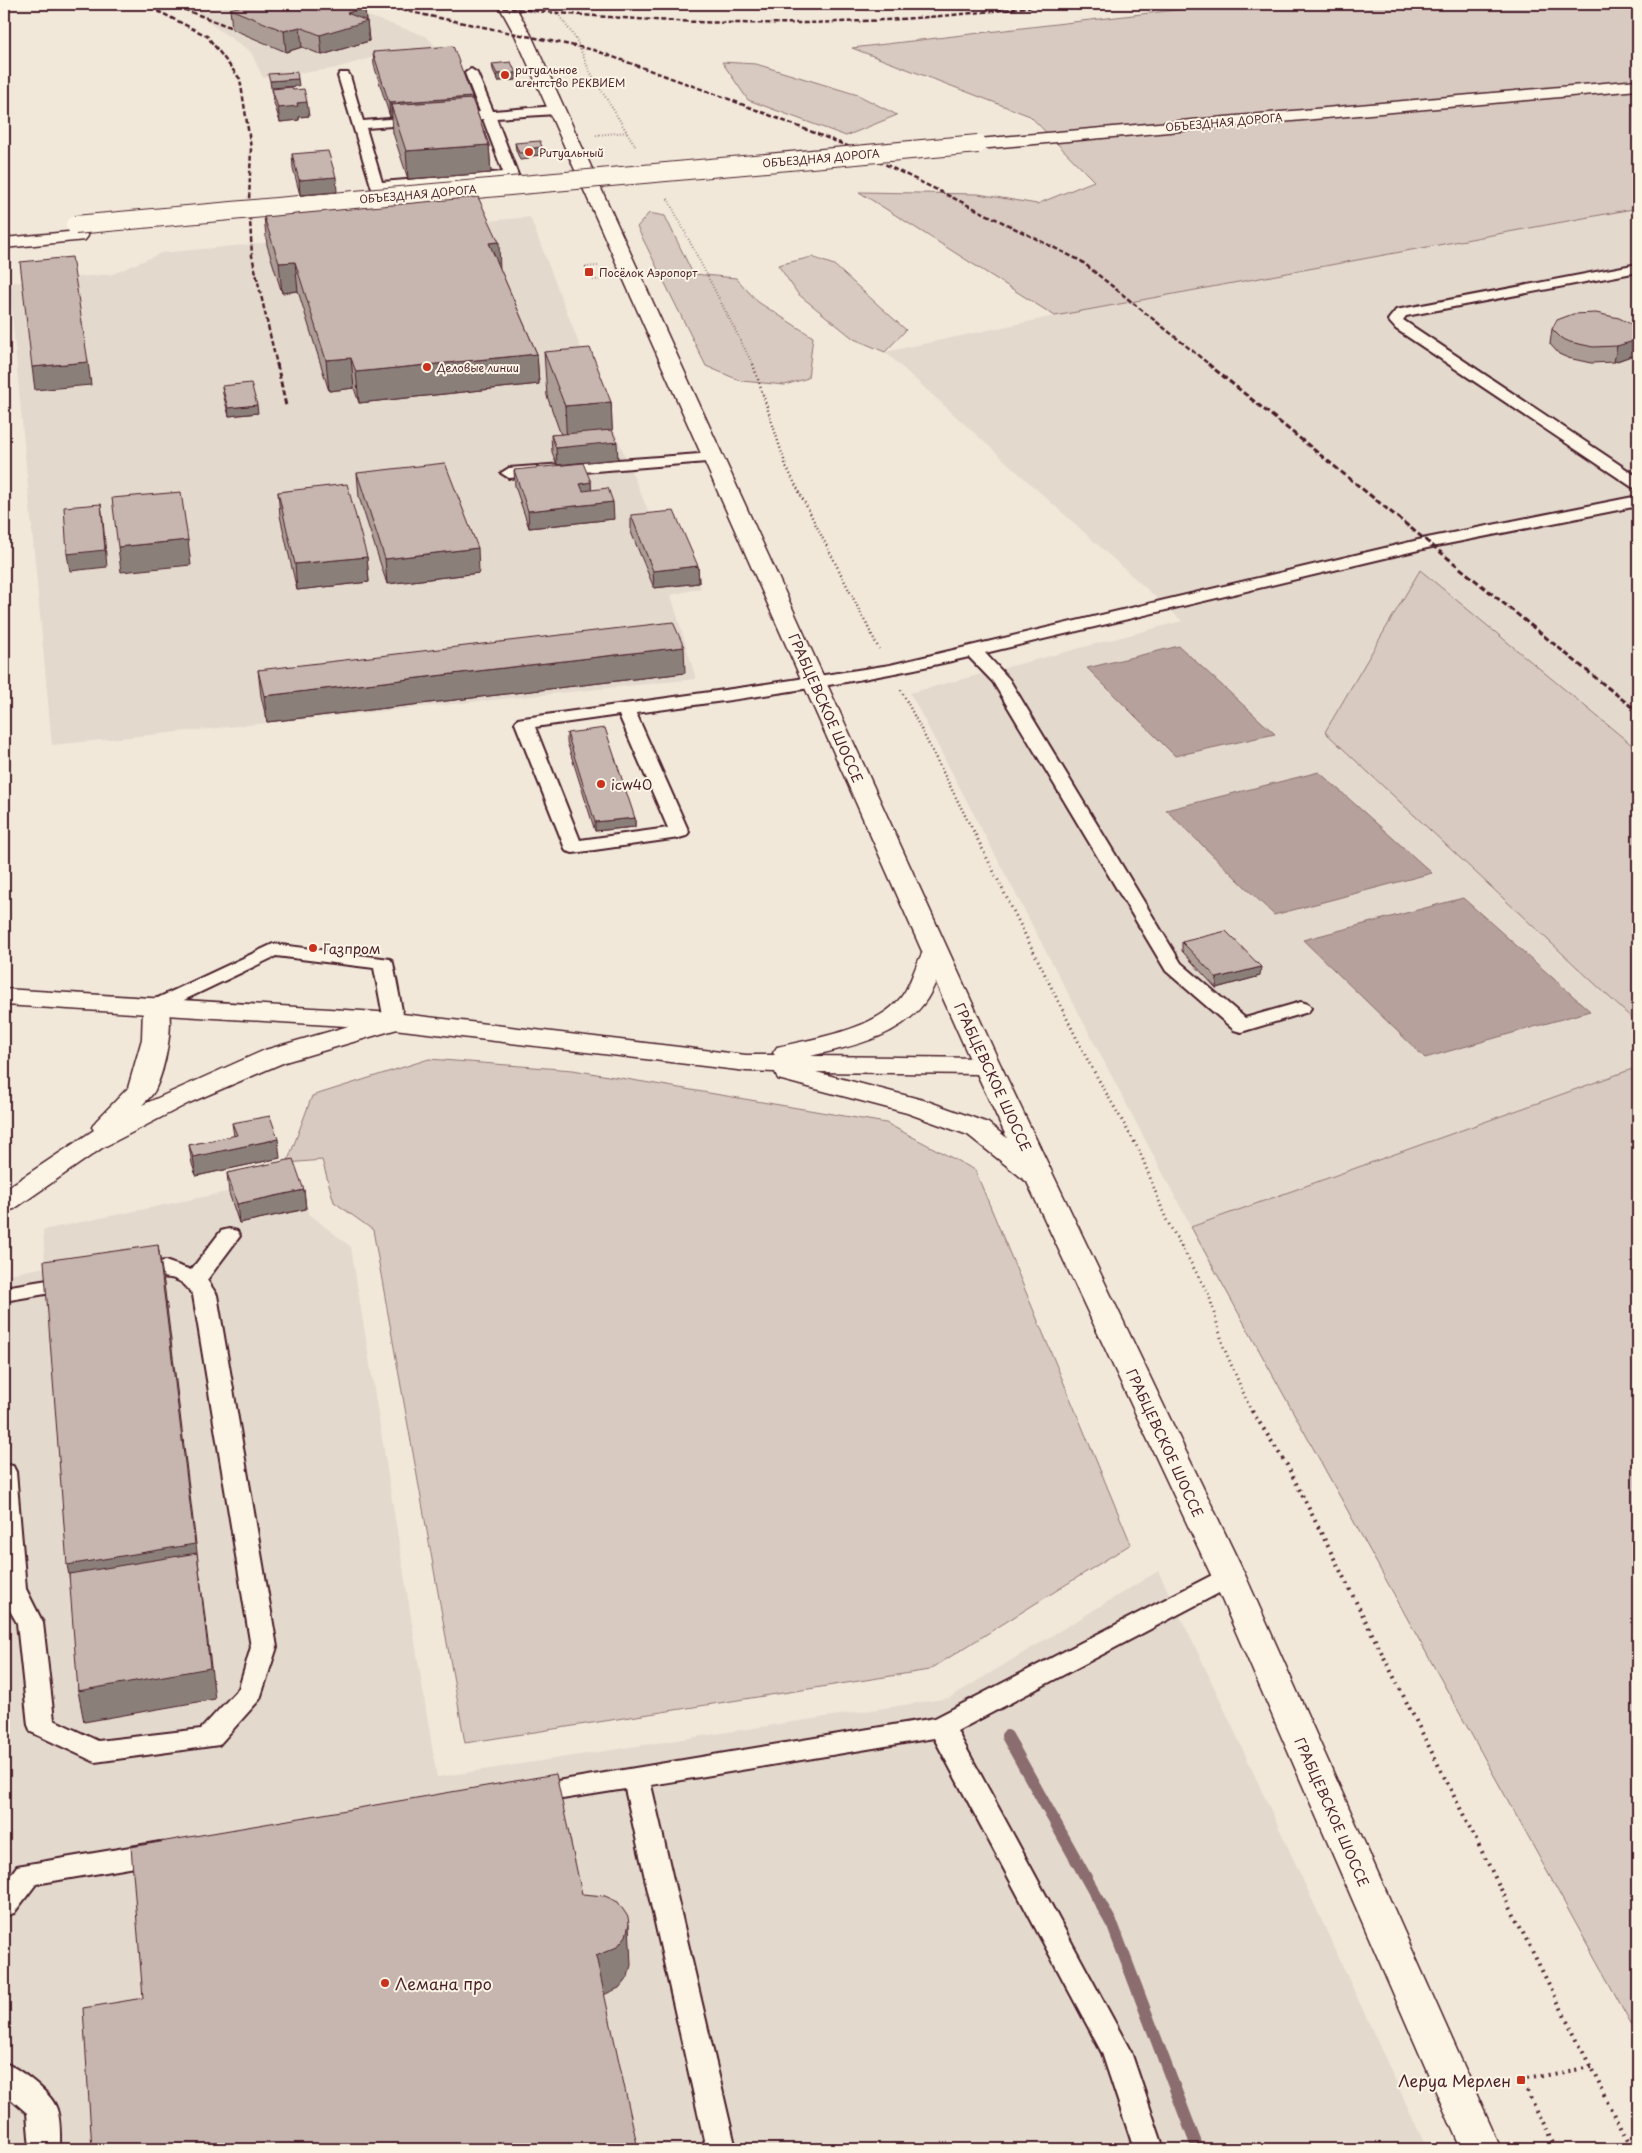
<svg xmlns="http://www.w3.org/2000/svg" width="1642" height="2153" font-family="'Playpen Sans',sans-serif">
  <rect width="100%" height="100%" fill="#f1e8da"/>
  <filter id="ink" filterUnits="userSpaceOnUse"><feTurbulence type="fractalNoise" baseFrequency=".02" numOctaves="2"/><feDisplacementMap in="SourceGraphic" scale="10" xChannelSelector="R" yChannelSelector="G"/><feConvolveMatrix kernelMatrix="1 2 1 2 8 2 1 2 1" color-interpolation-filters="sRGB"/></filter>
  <g filter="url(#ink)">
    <path fill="#e4d9cd" d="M191,4H320L353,11L426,36L444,56L385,54L332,69L263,78L251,52L208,22Z
      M1638,208V750L1420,570L1325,732L1638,1024V1067L1191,1227L910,693L1182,621L885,352L1055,316Z
      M530,217L594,382L654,525H679L701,588L671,595L696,679L52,745L9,283L113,274L161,253Z
      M295,1178L309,1214L351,1247L437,1777L949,1698L1158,1571L1203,1663L1427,2149H4V1275L45,1267L43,1230Z"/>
    <path fill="#d8cac0" stroke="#917476" d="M1214,4H1638V208L1055,316L859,192L978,194L1037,204L1094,181L1030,116L852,48L1184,9Z
      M722,62L756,64L858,95L897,115L846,136L748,100Z
      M649,213L665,216L693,274L736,278L758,302L813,337L808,378L785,385L741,381L706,366L637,227Z
      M812,257L834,265L906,330L885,352L854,339L798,294L778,265Z
      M1420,570L1638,750V1024L1325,732Z
      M429,1059L573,1070L886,1123L975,1170L1131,1544L929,1670L465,1743L373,1230L334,1202L322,1160L287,1163L312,1096Z
      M1638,1067V2036L1191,1227Z"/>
    <path fill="#b6a19c" stroke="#8b6d6f" d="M1179,646L1275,734L1175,756L1087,668Z
      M1319,772L1432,873L1274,915L1166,810Z
      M1463,898L1590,1011L1425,1058L1303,940Z"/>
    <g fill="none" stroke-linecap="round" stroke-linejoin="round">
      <path stroke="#8b6d6f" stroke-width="12" d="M1007,1736L1113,1926L1198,2149"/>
      <defs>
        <path id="service" d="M471,69L477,73L493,111L556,106L562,110L556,114L496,118L518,175L516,178L372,189L338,76L340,73H348L350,76L363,121L480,112L465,73ZM483,119L503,172L382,182L366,128Z
          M1638,264V272L1406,316L1403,320L1638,477V489L1632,487L1396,329L1388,320L1396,310L1401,309Z
          M713,453L719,455L721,458L719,461L509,478L501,473L509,468Z
          M1638,496V506L1427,548L985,653L1009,679L1181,963L1245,1018L1301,1002L1308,1004L1311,1008L1308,1012L1241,1032L1234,1030L1166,971L993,682L969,657C859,683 748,698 636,713L689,832L686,836L679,838L573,853L566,851L515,723L518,719L524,718L753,686L890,665L1427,538ZM619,715L668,828L580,840L535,727Z
          M273,944L390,959L393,963L404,1021L401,1025L394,1027L387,1025L384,1021L374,968L276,956L163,1010L156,1012L149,1010L146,1006L149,1002Z
          M229,1229L237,1231L240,1236L207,1280L217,1295L277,1647L260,1699L219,1745L95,1762L31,1732L28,1725L17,1623L4,1600V1464L13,1466L16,1472L26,1589L43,1623L54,1720L98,1741L201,1729L239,1688L251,1647L193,1295C173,1264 152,1285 127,1278L124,1273L127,1268L165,1261L191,1270L221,1231Z
          M73,1276L81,1278L85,1283L81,1288L4,1301V1287Z
          M1229,1568L1238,1571L1242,1577L1238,1583L957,1731L1131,2052L1164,2149H1134L1102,2053L934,1738L651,1785L736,2149H706L625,1789L531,1804L521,1801L517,1794L521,1787L935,1718L1220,1571Z
          M160,1842L170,1845L174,1853L170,1861L36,1884L14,1913L4,1916V1884L17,1866Z
          M4,2063C18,2067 51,2093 56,2107C61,2119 60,2136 60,2149H30L27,2113L4,2093Z"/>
        <path id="tertiary" d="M156,998L165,1000C177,1018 164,1072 155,1090C152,1096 146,1101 142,1105L265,1050L394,1013L404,1015L407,1021L404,1027L285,1062L189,1103L102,1148L14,1209L4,1212V1190L94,1130L92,1127L96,1121L128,1088L142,1039L143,1006L147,1000Z"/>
        <path id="secondary" d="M498,4H514L531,35L1001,1066L997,1072L987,1074L977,1072L973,1066L515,35Z"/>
        <path id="primary" d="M935,945L944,947L948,953C941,968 936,985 927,999C902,1037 852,1046 811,1056L987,1058L997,1060L1001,1066L1246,1577L1501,2149H1461L1212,1577L1027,1182L968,1135L907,1113L778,1079L775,1072L746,1071L394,1029L4,1005V989L394,1013L746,1055H775L773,1053L777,1047C816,1038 881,1029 904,993C913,979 916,961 926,947ZM816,1072L977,1074L1007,1138L988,1123L927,1101Z"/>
        <path id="trunk" d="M1638,80V90L978,149L972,148L969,144L972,140L978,139Z
          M79,231L85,232L88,236L85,240L4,248V238Z"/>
      </defs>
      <use href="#service" stroke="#4a1f2b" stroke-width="4"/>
      <use href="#tertiary" stroke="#4a1f2b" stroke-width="3"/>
      <use href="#secondary" stroke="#4a1f2b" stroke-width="3"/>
      <use href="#primary" stroke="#4a1f2b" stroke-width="3"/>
      <use href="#trunk" stroke="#4a1f2b" stroke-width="3"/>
      <path stroke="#4a1f2b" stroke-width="2" stroke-dasharray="0.5 2.5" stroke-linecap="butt" d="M551,4L576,39L589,70L636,147
        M596,135L628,132
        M668,199L753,365
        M598,266L586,267L593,280L603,279"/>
      <path stroke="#4a1f2b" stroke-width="2.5" stroke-dasharray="1 3" stroke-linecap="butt" d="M753,364L786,466L879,649
        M901,690L971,827"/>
      <path stroke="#4a1f2b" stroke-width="3" stroke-dasharray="1 4" stroke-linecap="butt" d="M971,826L1088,1061L1140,1152L1166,1219L1209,1295L1224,1348L1252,1413"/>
      <path stroke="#4a1f2b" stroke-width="4" stroke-dasharray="2 5" stroke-linecap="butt" d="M1252,1411L1287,1465L1632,2149
        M1557,2149L1521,2080L1591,2067"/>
      <use href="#service" fill="#fcf5e5" fill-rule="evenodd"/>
      <use href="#tertiary" fill="#fcf5e5" fill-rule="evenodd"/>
      <use href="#secondary" fill="#fcf5e5" fill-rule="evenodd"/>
      <use href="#primary" fill="#fcf5e5" fill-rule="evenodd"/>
      <use href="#trunk" fill="#fcf5e5" fill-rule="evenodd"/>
      <path stroke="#4a1f2b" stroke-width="2.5" stroke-dasharray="5 2.5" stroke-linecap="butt" d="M144,4L207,36L240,79L251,148L249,201L252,256L277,365
        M170,4L230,27
        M372,4L594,50L726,98L850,147L1081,261L1210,365
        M466,4C589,17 712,27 836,22C909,20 981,13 1054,4"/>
      <path stroke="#4a1f2b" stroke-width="3" stroke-dasharray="6 3" stroke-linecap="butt" d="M277,364L286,406
        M1208,364L1638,712"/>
      <defs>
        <path id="trunk-bridge" d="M75,225L978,144"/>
      </defs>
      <use href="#trunk-bridge" stroke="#4a1f2b" stroke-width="20" stroke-linecap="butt"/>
      <use href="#trunk-bridge" stroke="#fcf5e5" stroke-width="18"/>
    </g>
    <path fill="#ab9d96" stroke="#4a1f2b" d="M365,8L366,21H367L369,41L322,55L302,47L286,52L232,29L230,9Z
      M373,52L472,97L473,101L489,145L491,173L408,179L393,133L392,117H390L374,65Z
      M492,64L516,80L498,81L493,70Z
      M272,89L293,90L309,116L299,117V120L280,122L274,103Z
      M515,143L543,155L529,156V159L520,160L516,150Z
      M292,154L337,192L300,195L293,168Z
      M264,217L500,269L537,354L539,384L359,403L354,388L329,391L298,291L282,293L267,245Z
      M1552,329L1635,347L1631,356L1614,362L1591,363L1568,358L1559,354L1550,344Z
      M544,352L611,402L612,430L618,459L557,465L552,452L551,435H561L547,396Z
      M222,386L258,413L229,416L223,394Z
      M514,470L591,482V490L614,519L529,528L515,486Z
      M357,473L479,573L387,584L359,497Z
      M278,492L367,557L369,582L297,590L280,516Z
      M631,515L698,566L699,583L654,588L631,532Z
      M258,670L685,673L267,722L261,696Z
      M567,733L635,818V827L595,831L567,742Z
      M1182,942L1260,976L1216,988L1182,951Z
      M232,1123L280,1158L196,1176L192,1164L189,1145L234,1136Z
      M227,1173L304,1190L306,1209L239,1223L229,1193Z"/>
    <path fill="#8b7f7a" stroke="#4a1f2b" d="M365,8L366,22L367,21L369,41L322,55L320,35L347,13Z
      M300,27L302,47L286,52L284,31Z
      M516,73V80L498,81L497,74Z
      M298,79L299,86L271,88L270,81Z
      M472,97L473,111L391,105L392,117H390L389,103Z
      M307,102L309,116L299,117V120L280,122L278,108L297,103Z
      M489,145L491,173L408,179L406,151Z
      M542,147L543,155L529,156L527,149Z
      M336,177L337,192L300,195L299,180Z
      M499,242L500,272L489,243Z
      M295,262L298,291L282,293L279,263Z
      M1638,331L1635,347L1631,356L1614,362L1617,346Z
      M537,354L539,384L359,403L356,372Z
      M351,358L354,388L329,391L326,360Z
      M88,362L91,385L35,390L32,367Z
      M611,402L613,443L617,442L618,459L557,465L556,448L567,447L565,406Z
      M257,405L258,413L229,416L228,408Z
      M591,482L592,499L580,500V484Z
      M613,502L614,519L529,528L528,511Z
      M101,504L103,520L107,567L70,571L67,554Z
      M188,540L191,565L121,572L118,547Z
      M478,548L479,573L387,584L385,559Z
      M367,557L369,582L297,590L295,564Z
      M698,566L699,583L654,588L653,571Z
      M684,647L685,673L267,722L264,696Z
      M635,818V827L595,831V822Z
      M1261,967L1260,976L1216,988L1217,978Z
      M278,1139L280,1158L196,1176L193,1157Z
      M304,1190L306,1209L239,1223L237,1204Z
      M158,1245L164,1283L215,1699L84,1722L78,1691L75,1605L67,1565Z
      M629,1924L631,1965L628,1977L619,1988L599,1997L596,1956Z"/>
    <path fill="#c7b6af" stroke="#4a1f2b" d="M250,4H353L365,8L347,13L367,21L320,35L300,27L284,31L230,9Z
      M453,46L472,97L389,103L373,52Z
      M511,62L516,73L497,74L492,64Z
      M297,72L298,79L270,81L268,74Z
      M292,87L293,90L304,89L307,102L297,103L298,106L278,108L272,89Z
      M472,99L489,145L406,151L391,105Z
      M540,141L542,147L527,149L529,152L519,153L515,143Z
      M328,151L336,177L299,180L292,154Z
      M478,197L499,242L489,243L537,354L356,372L351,358L326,360L295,262L279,263L264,217Z
      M72,257L88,362L32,367L20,262Z
      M1596,313L1619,318L1635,326L1638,331L1634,341L1617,346L1593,347L1570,342L1561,338L1552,329L1557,320L1573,314Z
      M590,348L611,402L565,406L544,352Z
      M251,383L257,405L228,408L222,386Z
      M612,430L617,442L556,448L551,435Z
      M445,463L478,548L385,559L357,473Z
      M583,463L591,482L580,484L583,491L608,488L613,502L528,511L514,470Z
      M347,484L367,557L295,564L278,492Z
      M181,492L188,540L118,547L112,498Z
      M101,504L105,550L67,554L64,507Z
      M674,511L698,566L653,571L631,515Z
      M673,622L684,647L264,696L258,670Z
      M605,728L635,818L595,822L567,733Z
      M1226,931L1261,967L1217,978L1182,942Z
      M270,1116L278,1139L193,1157L189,1145L237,1135L232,1123Z
      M293,1159L304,1190L237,1204L227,1173Z
      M158,1245L195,1544L67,1565L44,1261Z
      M197,1553L210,1668L78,1691L69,1574Z
      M556,1774L582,1894L605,1896L618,1902L628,1917L629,1924L626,1936L617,1947L596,1956L638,2149H92L83,2008L143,1998L131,1847Z"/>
  </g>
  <g fill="#c8321e" stroke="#fcf5e5" stroke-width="2">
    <circle cx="505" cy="75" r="5"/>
    <circle cx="529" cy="152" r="5"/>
    <rect x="584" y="267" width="10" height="10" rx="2.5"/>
    <circle cx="427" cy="367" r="5"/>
    <circle cx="601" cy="784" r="5"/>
    <circle cx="313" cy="948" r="5"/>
    <circle cx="385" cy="1983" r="5"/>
    <rect x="1516" y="2075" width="10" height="10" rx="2.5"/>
  </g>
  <g text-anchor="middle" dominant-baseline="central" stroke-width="4" stroke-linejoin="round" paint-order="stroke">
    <g font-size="11" fill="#4a1f2b" stroke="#fcf5e5" text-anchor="start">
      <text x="515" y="69">ритуальное<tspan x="515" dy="13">агентство РЕКВИЕМ</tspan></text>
      <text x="539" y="152">Ритуальный</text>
      <text x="599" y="272">Посёлок Аэропорт</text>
      <text x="437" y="367">Деловые линии</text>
    </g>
    <g font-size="11" fill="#4a1f2b" stroke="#fcf5e5">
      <text transform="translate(1224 122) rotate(-5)">ОБЪЕЗДНАЯ ДОРОГА</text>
      <text transform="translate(821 158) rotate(-5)">ОБЪЕЗДНАЯ ДОРОГА</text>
      <text transform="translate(418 194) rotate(-5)">ОБЪЕЗДНАЯ ДОРОГА</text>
    </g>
    <g font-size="14" fill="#4a1f2b" stroke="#fcf5e5">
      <text transform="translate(826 708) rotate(66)">ГРАБЦЕВСКОЕ ШОССЕ</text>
      <text transform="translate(993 1077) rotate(65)">ГРАБЦЕВСКОЕ ШОССЕ</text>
      <text transform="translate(1165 1443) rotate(65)">ГРАБЦЕВСКОЕ ШОССЕ</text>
      <text transform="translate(1332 1812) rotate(66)">ГРАБЦЕВСКОЕ ШОССЕ</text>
    </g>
    <g font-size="14" fill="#4a1f2b" stroke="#fcf5e5" text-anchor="start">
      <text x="611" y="784">icw40</text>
      <text x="323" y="948">Газпром</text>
    </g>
    <g font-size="16" fill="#4a1f2b" stroke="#fcf5e5" text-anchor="start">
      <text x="395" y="1983">Лемана про</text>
      <text x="1511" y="2080" text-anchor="end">Леруа Мерлен</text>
    </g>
  </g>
  <rect width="1642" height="2153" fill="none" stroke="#fcf5e5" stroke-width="20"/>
  <rect x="10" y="10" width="1622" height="2133" fill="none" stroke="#4a1f2b" stroke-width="2" filter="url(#ink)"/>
</svg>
